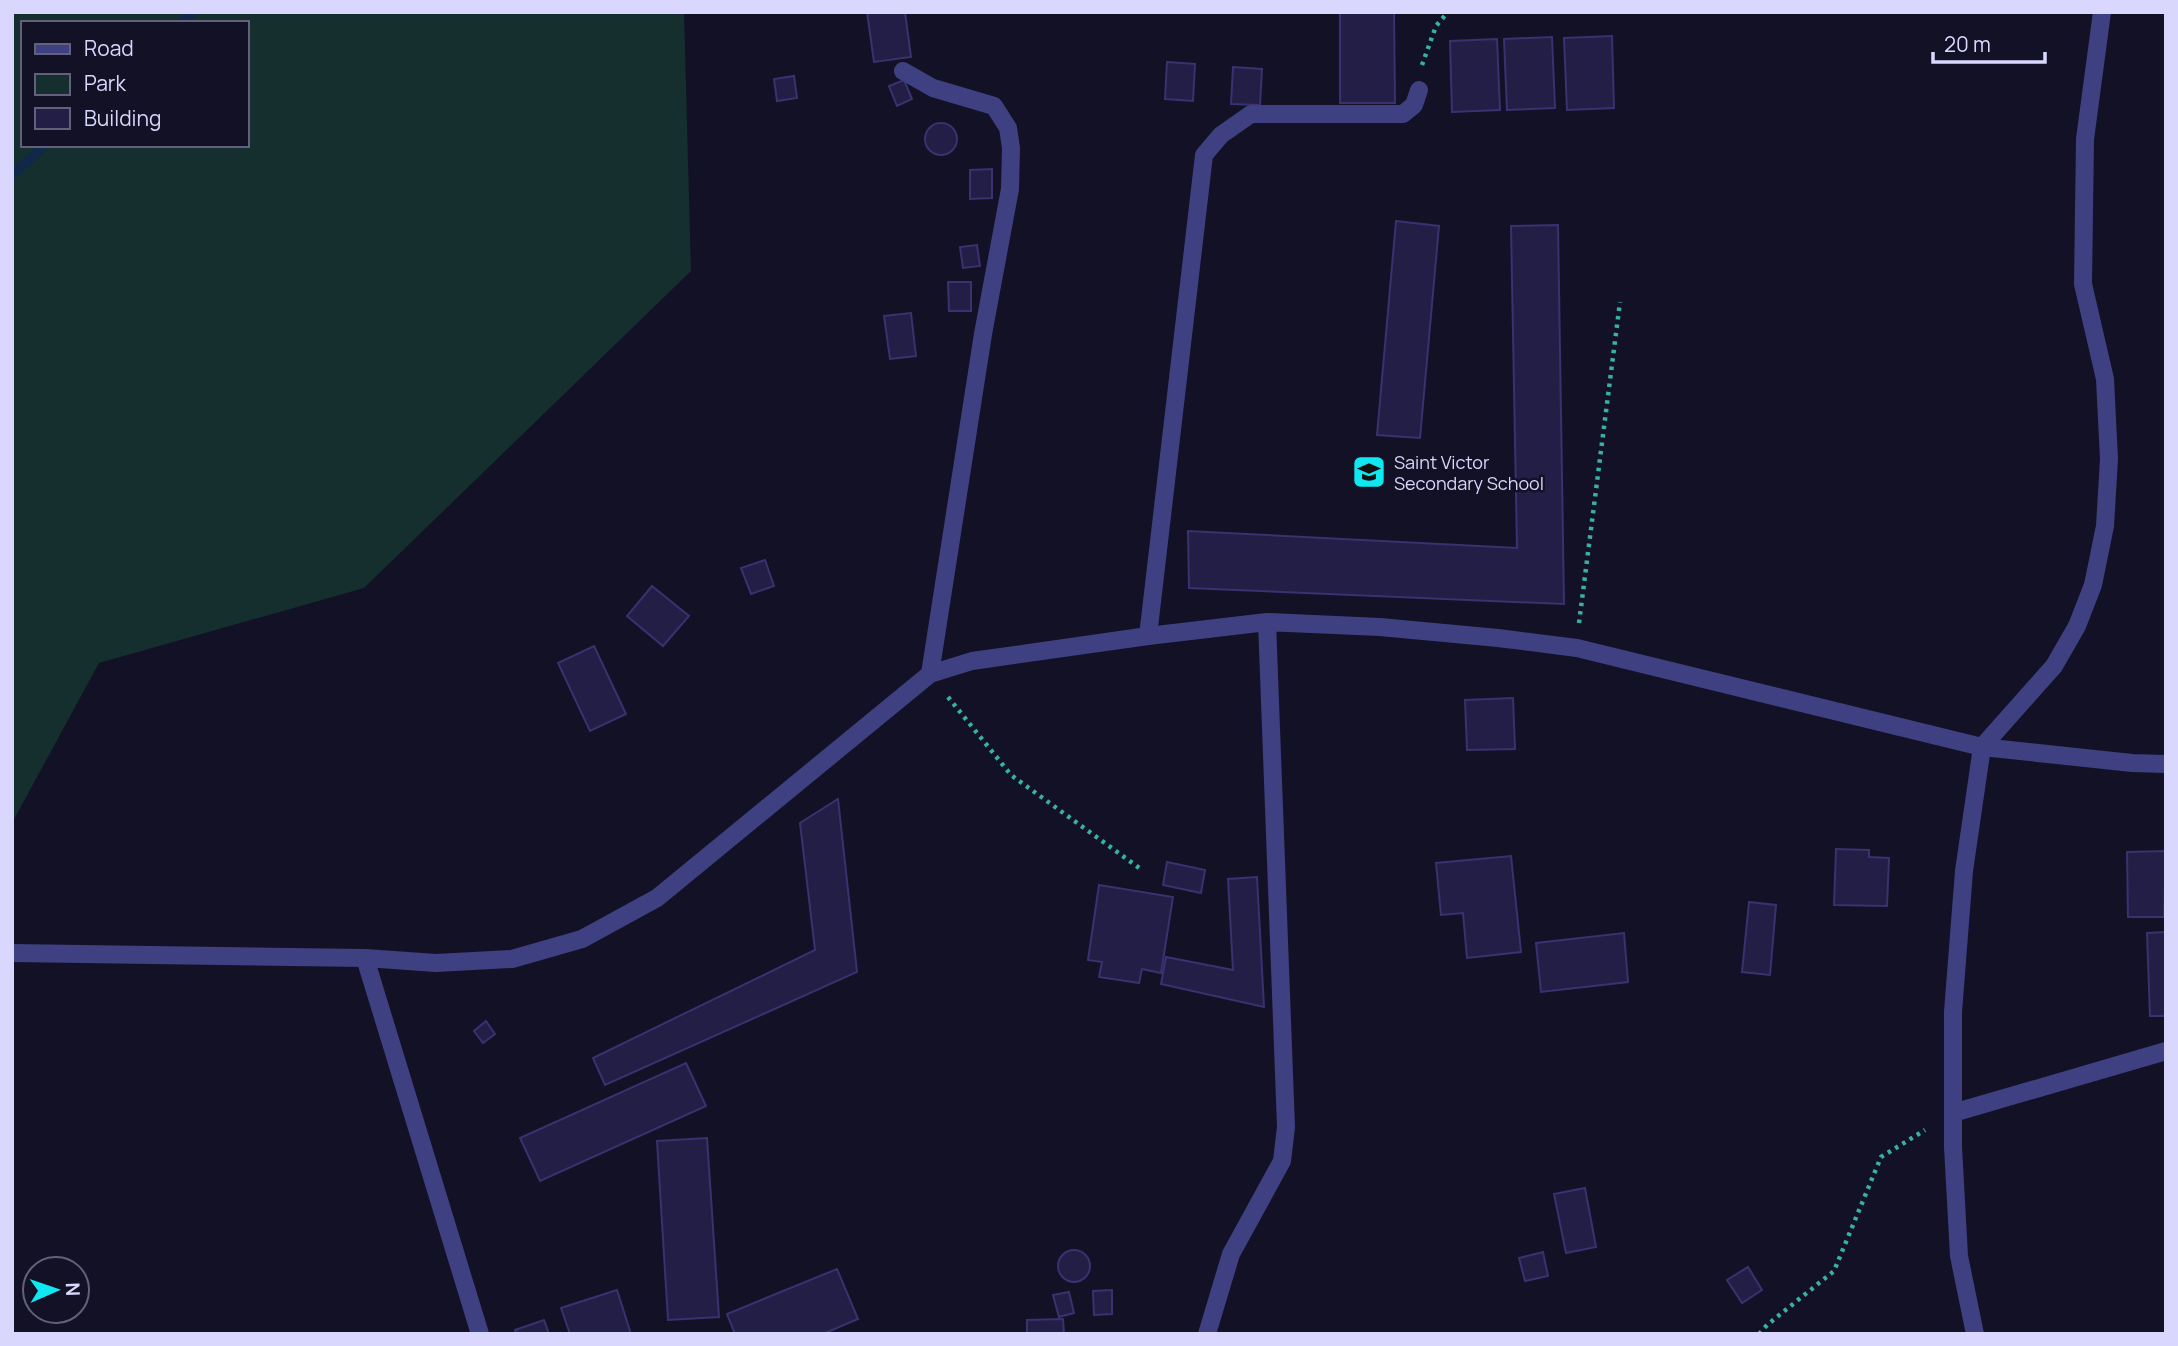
<svg xmlns="http://www.w3.org/2000/svg" width="2178" height="1346" font-family="Manrope,sans-serif">
  <rect width="100%" height="100%" fill="#131125"/>
  <path fill="#142f2d" fill-rule="evenodd" d="M12,12H684L691,271L364,588L99,663L12,823ZM23,23H247V145H23Z"/>
  <g fill="none" stroke-linecap="round" stroke-linejoin="round">
    <path stroke="#112949" stroke-width="10" d="M181,23L193,12
      M12,175L45,145"/>
  </g>
  <path fill="#231e45" stroke="#3a3170" stroke-width="2" d="M867,12H905L911,57L874,62Z
    M1340,12H1394L1395,103H1340Z
    M1612,36L1614,108L1567,110L1564,38Z
    M1552,37L1555,108L1507,110L1504,39Z
    M1497,39L1500,110L1452,112L1450,41Z
    M1167,62L1195,64L1193,101L1165,99Z
    M1233,67L1262,69L1260,105L1231,104Z
    M794,76L797,98L777,101L774,79Z
    M904,80L912,99L897,106L889,86Z
    M925 139a16 16 0 1 1 32 0a16 16 0 1 1-32 0Z
    M992,169V198L970,199V170Z
    M1396,221L1439,226L1420,438L1377,435Z
    M1558,225L1564,604L1189,588L1188,531L1517,548L1511,226Z
    M977,245L980,266L963,268L960,247Z
    M948,282H971V311H949Z
    M911,313L916,356L890,359L884,316Z
    M765,560L774,586L751,594L741,568Z
    M652,586L689,616L663,646L627,616Z
    M594,646L626,714L590,731L558,663Z
    M1513,698L1515,749L1467,750L1465,700Z
    M838,799L857,972L605,1085L593,1058L815,950L800,823Z
    M1836,849L1869,850V857L1889,858L1887,906L1834,905Z
    M2166,851L2164,917H2128L2127,852Z
    M1511,856L1521,952L1467,958L1463,913L1441,915L1436,863Z
    M1167,862L1205,870L1201,893L1163,885Z
    M1257,877L1264,1007L1161,984L1166,957L1233,970L1228,879Z
    M1099,885L1173,897L1161,973L1142,969L1139,983L1099,977L1102,962L1088,960Z
    M1749,902L1776,905L1770,975L1742,972Z
    M2166,932V1016H2150L2147,933Z
    M1624,933L1628,982L1541,992L1536,943Z
    M486,1021L495,1034L483,1043L474,1031Z
    M686,1063L706,1106L540,1181L520,1138Z
    M707,1138L719,1317L668,1320L657,1141Z
    M1585,1188L1596,1247L1566,1253L1554,1194Z
    M1058 1266a16 16 0 1 1 32 0a16 16 0 1 1-32 0Z
    M1543,1252L1548,1276L1525,1281L1519,1258Z
    M1748,1267L1762,1290L1742,1303L1727,1280Z
    M837,1269L858,1319L823,1334H735L727,1314Z
    M617,1290L631,1334H570L561,1308Z
    M1112,1290V1314L1094,1315L1093,1291Z
    M1069,1292L1074,1313L1059,1317L1053,1295Z
    M1063,1319L1064,1334H1027V1320Z
    M544,1320L549,1334H516L515,1330Z"/>
  <g fill="none" stroke-linecap="round" stroke-linejoin="round">
    <path stroke="#37b1a3" stroke-width="4.5" stroke-dasharray="3.5 5" stroke-linecap="butt" d="M1422,65L1436,26L1448,12
      M1579,623L1620,302
      M948,697L1011,775L1142,870
      M1759,1334L1767,1325L1834,1271L1881,1157L1925,1130"/>
    <path stroke="#3e4082" stroke-width="18" d="M1148,636L1204,155L1221,135L1251,114H1403L1414,105L1419,90"/>
    <path stroke="#3e4082" stroke-width="18" d="M903,71L933,88L994,106L1008,128L1011,148L1010,189L983,334L930,674
      M12,953L365,958L436,963L512,959L582,939L657,898L930,674L972,661L1148,636L1267,622L1380,627L1498,638L1577,648L1982,747L2132,763L2166,764
      M365,958L480,1334
      M1953,1113L2166,1051
      M1207,1334L1231,1254L1282,1161L1286,1127L1267,622
      M1975,1334L1959,1256L1953,1147V1012L1964,871L1982,747L2054,666L2077,626L2093,585L2105,526L2109,459L2105,379L2083,284L2085,139L2102,12"/>
  </g>
  <defs>
    <symbol id="school-square" viewBox="-11 -11 22 22"><rect x="-9" y="-9" width="18" height="18" rx="4" fill="#0fe8f1" stroke="#131125"/><path d="M0-5L7-2L0 1L-7-2ZM-4 1L0 2.5L4 1V4Q0 6-4 4Z" fill="#111"/></symbol>
  </defs>
  <g fill-rule="evenodd">
    <use href="#school-square" x="1350" y="453" width="38" height="38"/>
  </g>
  <g text-anchor="middle" dominant-baseline="central" stroke-width="5" stroke-linejoin="round" paint-order="stroke">
    <g font-size="18" fill="#d9d7fd" stroke="#131125" text-anchor="start">
      <text x="1394" y="462">Saint Victor<tspan x="1394" dy="21">Secondary School</tspan></text>
    </g>
  </g>
  <rect width="2178" height="1346" fill="none" stroke="#d9d7fd" stroke-width="28"/>
  <rect x="21" y="21" width="228" height="126" fill="#131125" stroke="#62607b" stroke-width="2"/>
  <rect x="35" y="44" width="35" height="10" fill="#3e4082" stroke="#62607b" stroke-width="2"/>
  <text x="84" y="56" font-size="21" fill="#d9d7fd">Road</text>
  <rect x="35" y="74" width="35" height="21" fill="#142f2d" stroke="#62607b" stroke-width="2"/>
  <text x="84" y="91" font-size="21" fill="#d9d7fd">Park</text>
  <rect x="35" y="108" width="35" height="21" fill="#231e45" stroke="#62607b" stroke-width="2"/>
  <text x="84" y="126" font-size="21" fill="#d9d7fd">Building</text>
  <g transform="translate(56 1290) rotate(88)"><circle r="33" fill="#131125" stroke="#62607b" stroke-width="2"/>
  <path d="M0-5L12 26L0 18L-12 26Z" fill="#0fe8f1"/>
  <text y="-10" font-size="19" font-weight="bold" text-anchor="middle" fill="#d9d7fd">N</text>
  </g>
  <path d="M1933 52v10h112v-10" fill="none" stroke="#d9d7fd" stroke-width="3.5"/>
  <text x="1944" y="52" font-size="21" fill="#d9d7fd" stroke="#131125" stroke-width="5" paint-order="stroke">20 m</text>
</svg>
